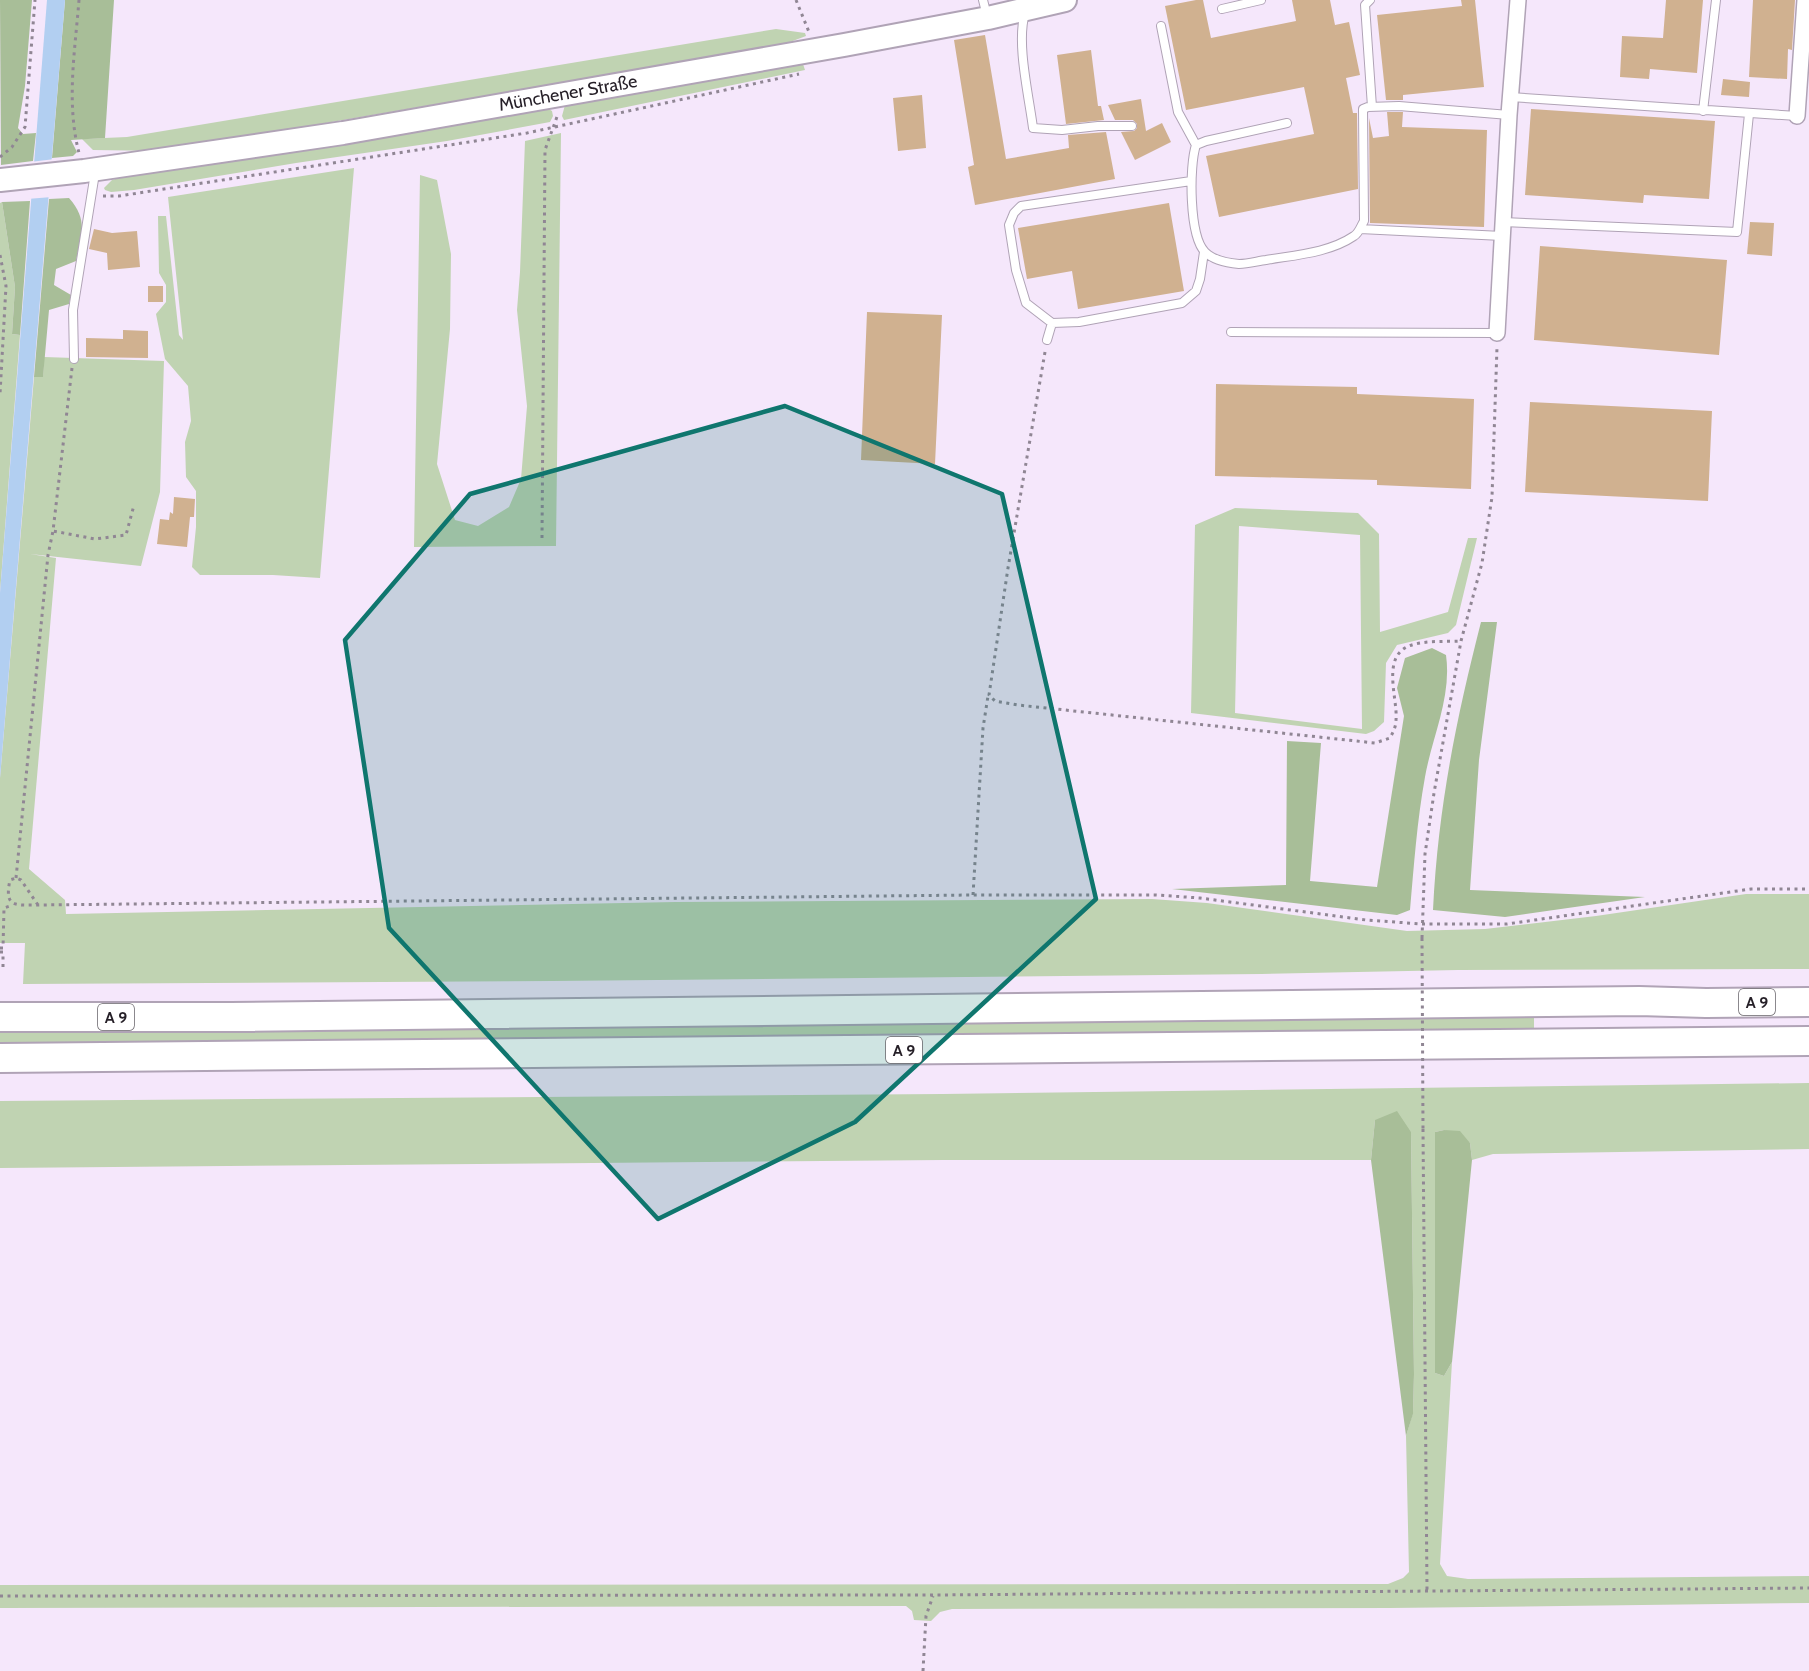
<svg xmlns="http://www.w3.org/2000/svg" width="1809" height="1671" font-family="Cabin,sans-serif">
  <rect width="100%" height="100%" fill="#f5e7fb"/>
  <path fill="#c0d3b2" fill-rule="evenodd" d="M776,29L805,33L806,36L782,45L162,151L93,150L82,139L127,137Z
    M803,64L805,70L564,120L562,116L565,105Z
    M547,108L552,111L553,116L550,122L447,141L296,163L134,190L111,192L105,190L104,188L112,180L122,177L315,149Z
    M561,133L556,546L414,547L420,175L437,180L451,254L450,329L437,464L455,520L478,526L509,507L521,479L527,406L517,310L520,272L525,141Z
    M354,168L320,578L273,575H200L192,567L196,527V491L186,477L185,442L191,421L188,386L165,359L156,314L166,302V285L159,273L158,216H166L179,335L183,340L168,197Z
    M2,202L15,287L12,334L20,335L0,593V203Z
    M44,357L164,361L160,492L141,566L30,554L56,558L29,869L65,900L66,914L675,902L1152,899L1207,903L1407,931L1485,929L1596,916L1746,894H1809V969L1458,970L1261,974L553,981L23,984L25,943H0V778L34,377H43Z
    M1235,508L1358,513L1379,534L1380,632L1448,612L1468,538H1477L1456,625L1448,633L1397,645L1386,663L1384,722L1374,731L1366,734L1191,713L1195,525ZM1239,526L1360,535L1362,729L1235,713Z
    M1534,1017V1031L0,1044V1032Z
    M1809,1083V1149L1493,1154L1472,1160L1470,1143L1444,1130L1435,1132V1373L1444,1376L1452,1362L1440,1564L1447,1576L1468,1579L1809,1576V1603L1390,1608L952,1609L940,1612L931,1621L914,1620L912,1611L906,1606L0,1608V1585L1388,1584L1403,1578L1409,1572L1406,1436L1413,1413L1414,1374L1411,1132L1375,1120L1371,1160H943L0,1168V1101L943,1094Z"/>
  <path fill="#a8be98" d="M0,0H32L25,86L18,128L23,134L36,133L33,161L1,165Z
    M65,0H114L105,138L71,140L77,152L73,156L52,158Z
    M69,198C89,221 81,234 76,261L56,269L54,285L71,295L69,304L49,310L43,377H34L49,199Z
    M30,201L20,335L12,334L15,287L2,202Z
    M1481,622H1497L1479,760L1470,890L1645,897L1505,917L1433,910C1438,808 1456,720 1481,622Z
    M1432,648L1446,655C1452,697 1432,737 1425,777C1417,821 1414,865 1410,910L1397,915L1172,889L1286,885L1287,741L1321,743L1310,881L1377,887L1404,716L1397,688L1405,658Z
    M1397,1111L1411,1132L1414,1374L1413,1414L1406,1436L1371,1160L1375,1120Z
    M1444,1130L1460,1131L1470,1143L1472,1160L1452,1362L1444,1376L1435,1373V1132Z"/>
  <path fill="#b2cff1" d="M47,0H65L0,778V593Z"/>
  <path fill="#f5e7fb" d="M55,159L52,197L27,199L30,162Z"/>
  <path fill="#d0b190" d="M1196,0H1203L1211,38L1296,21L1292,0H1330L1335,25L1349,22L1360,75L1346,78L1353,113H1357L1358,189L1219,217L1206,156L1314,134L1304,87L1186,110L1165,6Z
    M1461,0H1475L1484,87L1403,95V100H1386L1377,15L1462,6Z
    M1666,0H1703L1697,73L1650,69L1649,79L1620,77L1622,36L1663,38Z
    M1753,0H1795L1792,50L1788,49L1787,79L1749,77Z
    M985,35L1006,159L1069,148L1068,135L1106,132L1115,179L975,205L968,167L974,165L954,40Z
    M1091,50L1098,106H1101L1104,120L1066,124L1057,55Z
    M1723,79L1750,82L1749,97L1721,95Z
    M922,95L926,148L898,151L893,98Z
    M1141,99L1146,131L1162,123L1171,142L1135,160L1121,132L1134,131L1137,128V124L1133,120H1115L1108,105Z
    M1531,109L1715,121L1709,199L1644,195L1643,203L1525,195Z
    M1387,112H1403L1402,127L1487,130L1484,227L1370,223L1369,118L1373,138L1389,136Z
    M1169,203L1184,291L1078,309L1072,271L1027,279L1018,228Z
    M1750,222L1774,223L1772,256L1747,254Z
    M94,229L112,233L137,231L140,267L108,270L107,253L89,249Z
    M1540,246L1727,260L1719,355L1534,340Z
    M148,286H163V302H148Z
    M867,312L942,315L935,464L861,460Z
    M123,330L148,331V358L86,357V338L123,339Z
    M1216,384L1357,387V394L1474,399L1471,489L1377,485V480L1215,476Z
    M1530,402L1712,411L1708,501L1525,492Z
    M174,497L195,499L194,517H190L187,547L157,544L160,519L169,520L170,512L173,514Z"/>
  <g fill="none" stroke-linecap="round" stroke-linejoin="round">
    <defs>
      <path id="service" d="M983,0L987,16
        M1370,0L1365,5L1372,107
        M1222,9L1261,0
        M1025,13C1016,43 1029,96 1033,128L1062,130L1098,126H1132
        M1161,26L1178,112L1196,145
        M1510,97L1797,116
        M1703,111L1716,0
        M1287,123L1206,141L1196,145C1189,166 1189,236 1205,252C1213,260 1228,263 1239,264C1248,264 1258,261 1266,260C1295,255 1329,253 1354,236C1359,233 1361,226 1364,221L1363,109L1368,107L1399,106L1509,115
        M1191,181L1021,206L1014,213L1009,225L1016,270L1026,303L1052,323L1079,322L1182,303L1196,291L1200,279L1204,252
        M1503,222L1737,232L1749,114
        M1360,229L1502,236
        M1231,332L1497,333
        M1047,340L1052,323
        M74,359L73,310L95,173"/>
      <path id="minor" d="M1797,116L1805,0
        M1497,333L1509,115L1518,0"/>
      <path id="secondary" d="M0,180L84,171L343,133L844,45L988,18L1065,0"/>
      <path id="motorway" d="M0,1017H231L1639,1001L1706,1003L1809,1002
        M0,1058L1809,1041"/>
    </defs>
    <use href="#service" stroke="#b0a3b6" stroke-width="10"/>
    <use href="#minor" stroke="#b0a3b6" stroke-width="18"/>
    <use href="#secondary" stroke="#b0a3b6" stroke-width="26"/>
    <use href="#motorway" stroke="#b0a3b6" stroke-width="32"/>
    <path stroke="#908694" stroke-width="3" stroke-dasharray="3 4.5" stroke-linecap="butt" d="M79,0C75,51 66,103 79,153
      M796,0L809,32
      M0,157L12,147L25,127L35,0
      M103,196H119L527,133L799,74
      M0,255L6,286L0,394
      M1045,352L1008,568L989,695L995,701L1018,705L1375,743L1390,738C1393,732 1396,727 1396,720C1398,699 1381,657 1409,646C1424,640 1445,642 1461,641
      M72,368L53,531L95,539L126,535L134,505
      M542,538L545,150L558,114
      M16,878L48,555L53,531
      M973,895L983,728L988,696
      M38,905L21,880L16,878L10,880C4,908 15,905 38,905L973,895H1156L1200,898L1366,920L1422,924H1507L1751,889H1809
      M1422,938L1425,854L1434,793L1461,641L1482,563L1492,497L1497,347
      M0,948H3L4,908L13,905
      M0,952H3V967
      M1423,1129L1427,1590
      M0,1596L933,1595L1809,1588
      M923,1671L926,1616L933,1596"/>
    <use href="#service" stroke="#fff" stroke-width="8"/>
    <use href="#minor" stroke="#fff" stroke-width="15"/>
    <use href="#secondary" stroke="#fff" stroke-width="22"/>
    <use href="#motorway" stroke="#fff" stroke-width="28"/>
    <path stroke="#908694" stroke-width="3" stroke-dasharray="3 4.5" stroke-linecap="butt" d="M1422,938L1423,1129"/>
  </g>
  <path fill="#0f766e" fill-opacity="0.2" stroke="#0f766e" stroke-width="4.5" stroke-linejoin="round" d="M785,406L1002,494L1096,899L855,1122L658,1219L389,928L345,640L470,494Z"/>
  <g text-anchor="middle" dominant-baseline="central" stroke-width="4.5" stroke-linejoin="round" paint-order="stroke">
    <g fill="#fff" stroke="#666268" stroke-width="1.5">
      <rect x="1739" y="989" width="36" height="26" rx="4.5"/>
      <rect x="98" y="1004" width="36" height="26" rx="4.5"/>
      <rect x="886" y="1037" width="36" height="26" rx="4.5"/>
    </g>
    <g font-size="16" font-weight="bold" fill="#251f27">
      <text x="1757" y="1002">A 9</text>
      <text x="116" y="1017">A 9</text>
      <text x="904" y="1050">A 9</text>
    </g>
    <g font-size="18" fill="#251f27" stroke="#fff">
      <text transform="translate(568 93) rotate(-10)">Münchener Straße</text>
    </g>
  </g>
</svg>
